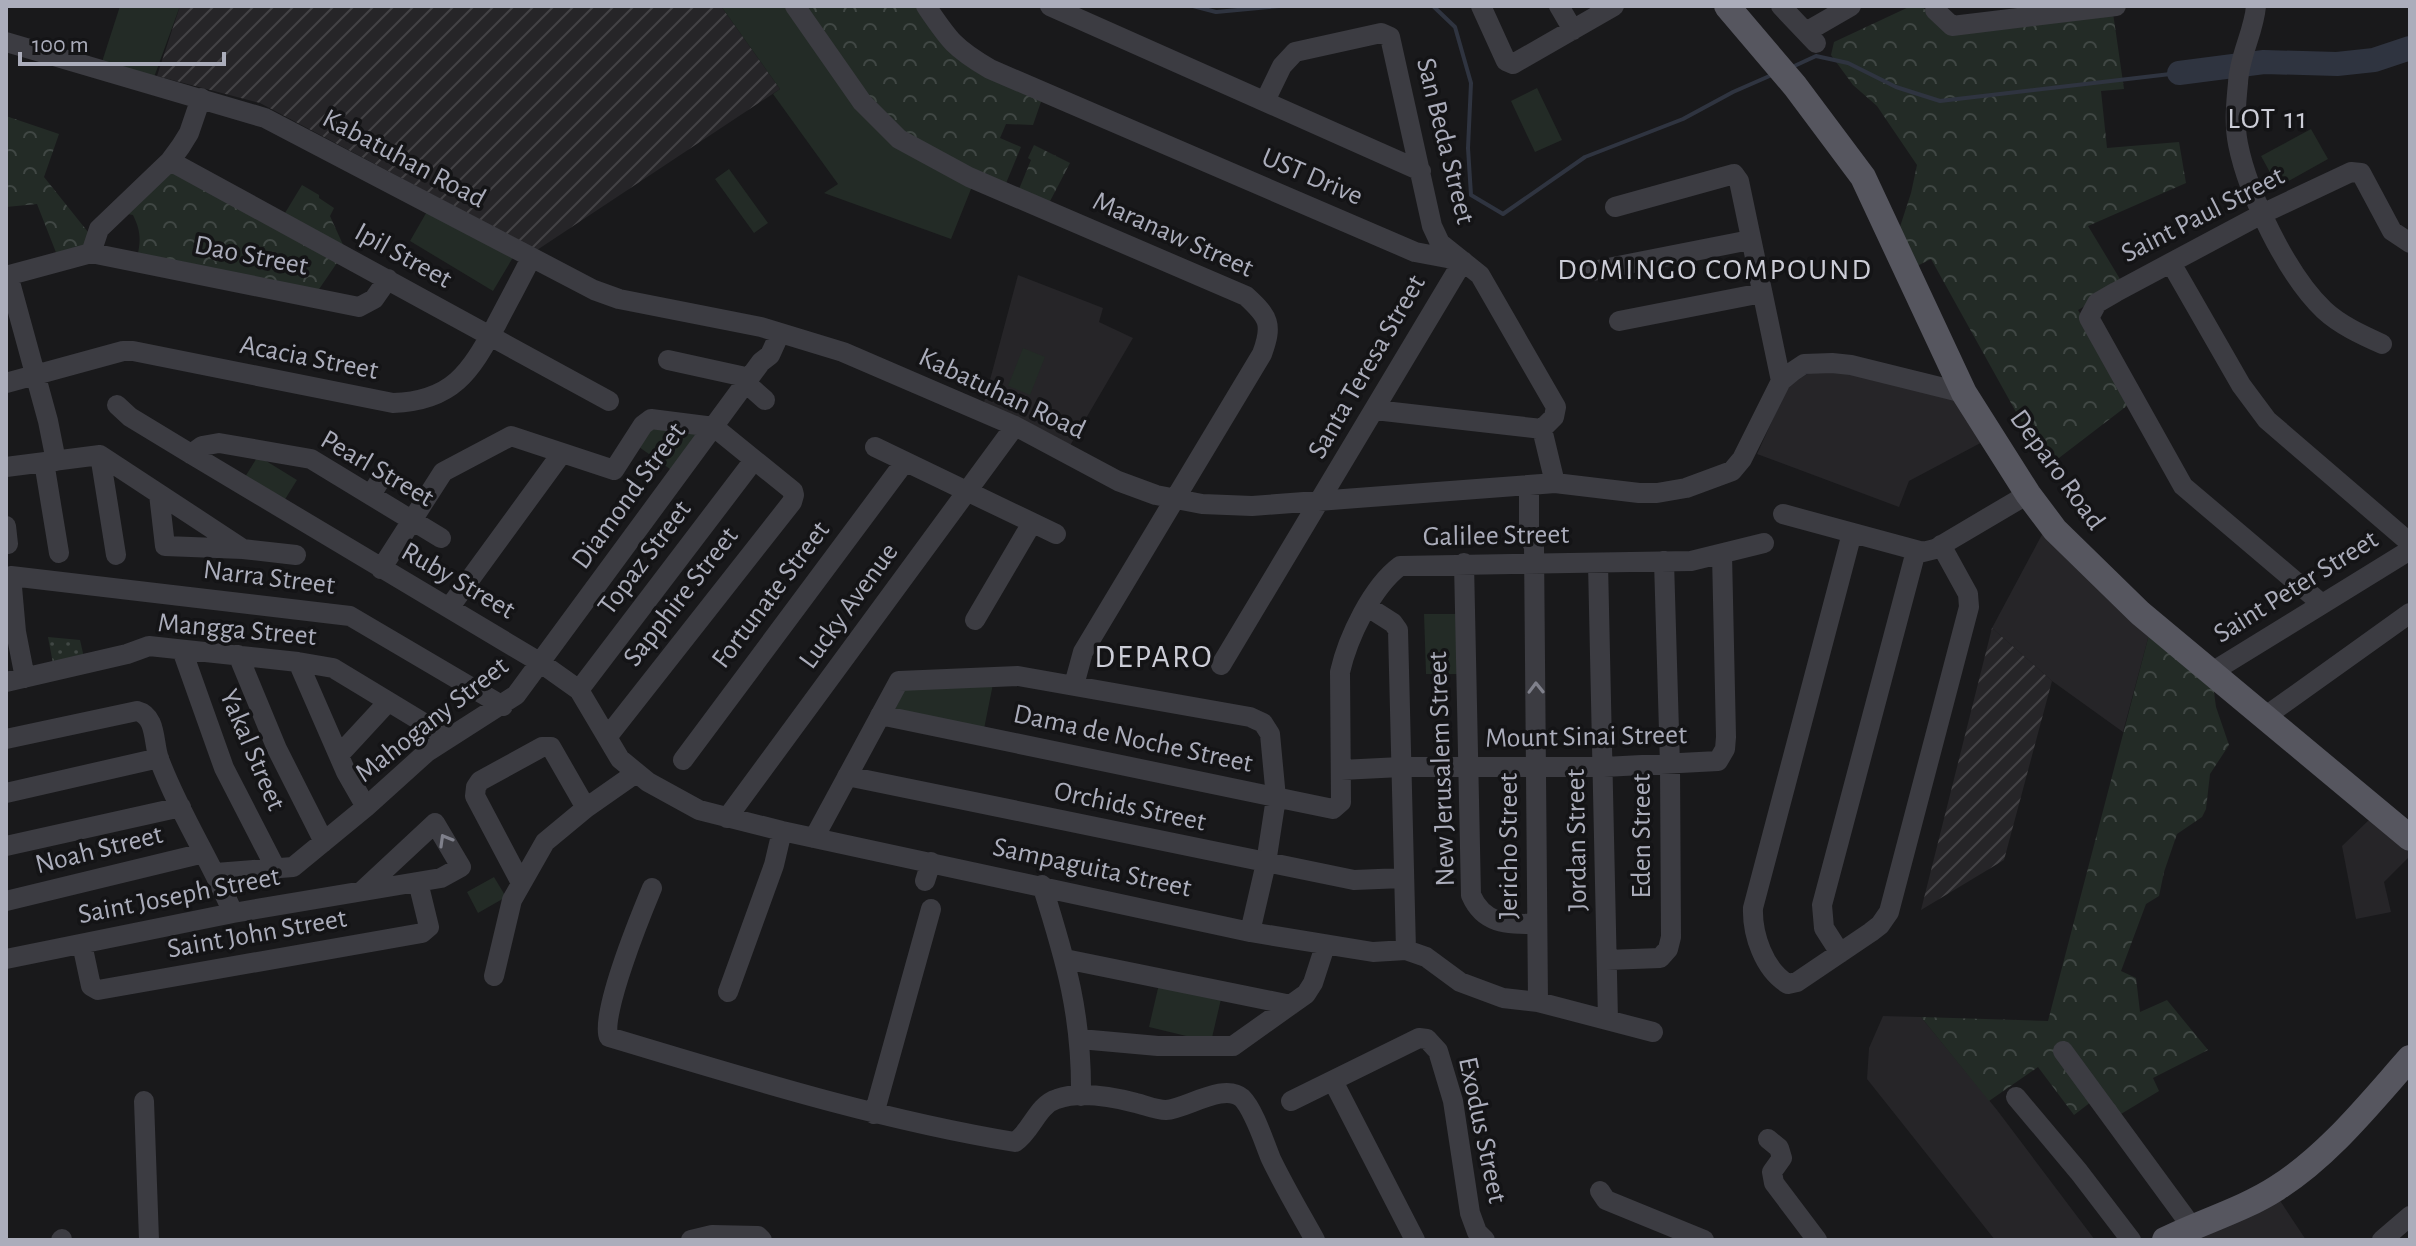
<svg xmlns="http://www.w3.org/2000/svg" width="2416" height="1246" font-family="'Alegreya Sans',sans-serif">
  <defs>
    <pattern id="industrial-furrows" width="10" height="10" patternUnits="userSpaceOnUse" patternTransform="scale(2)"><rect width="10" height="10" fill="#262528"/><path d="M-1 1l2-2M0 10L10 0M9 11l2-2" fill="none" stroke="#434245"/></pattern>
    <pattern id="forest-crowns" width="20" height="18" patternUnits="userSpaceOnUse" patternTransform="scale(2)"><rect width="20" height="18" fill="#232b26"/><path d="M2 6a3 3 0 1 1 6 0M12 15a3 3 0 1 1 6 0" fill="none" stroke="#404744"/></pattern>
    <pattern id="park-dots" width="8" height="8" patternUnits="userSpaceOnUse" patternTransform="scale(2)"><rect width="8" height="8" fill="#232b26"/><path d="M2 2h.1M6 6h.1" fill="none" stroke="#404744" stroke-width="1.8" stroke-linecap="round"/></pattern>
  </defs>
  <rect width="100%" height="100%" fill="#19191b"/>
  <path fill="#262528" d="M1018,275L1103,308L1099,322L1133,338L1068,449L983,406Z
    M1832,368L1962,396L1988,439L1909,481L1899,507L1757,454L1788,386L1809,373Z
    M2045,529L2150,631L2123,732L2052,681L1992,628Z
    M2372,817L2410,850V856L2384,882L2391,912L2356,919L2342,846Z
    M1883,1016L1921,1017L1997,1110L2095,1240H1995L1867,1079L1869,1048Z
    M2279,1199L2306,1240H2187Z"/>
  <path fill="url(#industrial-furrows)" d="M180,6H721L780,89L537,250L260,103L157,76Z
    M1992,628L2052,681L2004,860L1921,910Z"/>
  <path fill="#232b26" d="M120,6H180L153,80L101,65Z
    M721,6H795L975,179L951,239L824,193L838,184L773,94L780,89Z
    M1537,88L1562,140L1535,152L1511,101Z
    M2311,129L2328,159L2278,187L2261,156Z
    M729,169L768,223L754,233L715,179Z
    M429,208L515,254L493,291L410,241Z
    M1023,348L1045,357L1030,395L1008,386Z
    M643,425L711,427L677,474L632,442Z
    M258,456L297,480L284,501L245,477Z
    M1424,614H1456L1457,674H1426Z
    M994,679L983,734L882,714L900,683Z
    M494,877L506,897L478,913L467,892Z
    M1159,984L1221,999L1211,1042L1149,1027Z"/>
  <path fill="url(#forest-crowns)" d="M800,6H921L941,36L1043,96L1033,125L1006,124L1000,138L1021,147L1004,188L901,135L863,97Z
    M1911,6H1921L1949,31L2113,13L2124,89L2101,91L2107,148L2179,142L2186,183L2088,226L2123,284L2078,310L2132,402L2055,461L2038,436L2031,439L1931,259L1909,270L1896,239L1911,193L1917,165L1877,106L1853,85L1831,55L1834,42Z
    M6,116L59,134L44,177L88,232L84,247L57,255L37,204L6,207Z
    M1034,145L1070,163L1048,205L1017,194L1031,160L1028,158Z
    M172,165L341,257L315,295L137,258C141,241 141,231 133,215L122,213Z
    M302,185L319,195V198L334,208L330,216L344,247L282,218Z
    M2150,631L2213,685L2216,707L2229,745L2210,774L2206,809L2202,817L2177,834L2164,872L2159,896L2146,904L2121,971L2136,978L2140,1012L2167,1000L2208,1050L2153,1078L2159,1091L2116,1117L2100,1095L2074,1115L2038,1067L1989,1101L1921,1017L2048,1021Z"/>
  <path fill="url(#park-dots)" d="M48,637L80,640L85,662L54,669Z"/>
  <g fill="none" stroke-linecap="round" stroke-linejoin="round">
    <path stroke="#2f3440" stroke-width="4" d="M1193,6L1216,12L1279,6
      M1433,6L1455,27L1471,83L1468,148L1471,195L1503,214L1585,157L1683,119L1733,92L1774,74
      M1790,68L1816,56L1848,63L1896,87L1940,101L2179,73"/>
    <path stroke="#2f3440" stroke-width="24" d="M2179,73L2264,62L2337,64L2374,60L2410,48"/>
    <path stroke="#3c3c42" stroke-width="20" d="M795,6L862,102L899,139L969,177L1246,296C1269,317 1273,324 1262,354L1083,652L1074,685
      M926,6C949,40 954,48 990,69L1415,252L1463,261
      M1050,6L1421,171
      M1481,6L1506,61L1513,64L1614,6
      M1559,6L1573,30
      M1781,6L1816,43
      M2256,6C2254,32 2239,56 2238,83C2236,103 2234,124 2238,144C2248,194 2287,275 2324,310C2340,325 2362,335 2382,344
      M1935,10L1952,26L2116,6
      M1806,32L1851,6
      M6,42L265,118L594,290L619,299L761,327L843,352L1015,426L1118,481L1156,495L1202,504L1252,506L1555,483L1639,493H1657L1686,488L1732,471L1742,459L1781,381L1792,372L1804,364L1832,363L1851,365L1964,393
      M1265,101L1282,66L1295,52L1381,33L1390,37L1432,226L1440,243L1480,275L1556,407L1554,417L1542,429
      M170,161L609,401
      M1615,207L1734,174L1739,181L1781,381
      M91,253L359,307L374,299L388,279
      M2171,263L2241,385L2267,420L2410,543
      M1593,271L1750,240
      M8,275L48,421L56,461
      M6,276L91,253L99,229L170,161L181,146L189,133L201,98
      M1619,321L1762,293
      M668,360L750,378
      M6,383L123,351H133L393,403C453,401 470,372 496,325C508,302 520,280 531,258
      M746,383L765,400
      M117,405L130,417L191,454L541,663L579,690L620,759L648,782L699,810L782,831L1250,932L1373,952L1406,950L1398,630L1393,623L1368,607
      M1375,410L1542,429
      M1542,429L1555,483
      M875,447L1056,534
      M191,454L202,446L219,443L311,459L441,538
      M100,455L116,555
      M44,462L59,553
      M6,467L100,455L243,549
      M1529,485V538L1534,546L1538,1002
      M159,494L165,546L243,549L296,555
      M371,495L382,477
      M1783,514L1923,552L1935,549L2028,494
      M6,526L8,544
      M1852,533L1753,908C1752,934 1764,970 1788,984L1797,982L1871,932L1880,925L1889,912L1969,607L1968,594L1941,545
      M1464,563L1471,895C1484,925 1508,924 1537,924
      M1598,563L1608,1020
      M381,569L443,472L511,436L614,470L643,425L651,419L714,427L793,491L794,495L792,502L608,736
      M11,576L16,632L25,678
      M6,578L11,576L350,616L503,706
      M2322,604L2183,486L2089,318L2097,303L2116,292L2262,214L2351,172L2361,173L2392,231L2410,243
      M449,608L562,453
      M975,620L1032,523
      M182,650L224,768L276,869
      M238,655L277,749L324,842
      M298,662L346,772L366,807
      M1221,665L1463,261
      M2212,672L2410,550
      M6,682L127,654L149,646L298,662L333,668L447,737
      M579,690L754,460
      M880,715L1333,809L1341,802L1340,672C1348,637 1372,587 1400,566L1691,561L1764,543
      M2266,716L2410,613
      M6,739L137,711C157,716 153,743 159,759C179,813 211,861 233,913
      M339,755L388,702
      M683,760L904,463
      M1341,770L1401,767H1604L1718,761L1725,749L1726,737L1722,554
      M847,776L1354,880L1403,878
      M6,793L159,758
      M727,818L1015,426
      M814,838L899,681L1018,676L1250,717L1263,723L1270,734L1276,798L1266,863L1250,932
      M6,846L181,807
      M216,873L293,867L366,807L427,752L516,695L761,362L770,355L780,333
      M925,881L931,862
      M521,883L475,796L476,787L480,781L542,747H551L586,808
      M1042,885C1066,961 1082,1015 1081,1096
      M652,888C642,912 599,1017 609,1037C743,1077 876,1119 1015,1142C1032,1131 1037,1105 1057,1099C1080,1091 1113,1097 1136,1103C1145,1105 1156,1110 1166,1110C1186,1109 1224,1082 1242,1098C1254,1110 1264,1142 1271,1159C1284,1186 1300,1213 1315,1240
      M6,901L204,853
      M82,944L91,986L98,990L422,933L429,927L418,882
      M1406,950L1426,957L1460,982L1503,998L1538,1002L1653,1032
      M1840,953L1824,928L1822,905L1916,551
      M6,959L233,913L441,878L461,867L435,823L362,891
      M1065,959L1291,1005
      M1607,960L1660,958L1668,949L1671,937L1670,765L1664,561
      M494,976L512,900L545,842L586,808L636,773
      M728,992L774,865L782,831
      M1080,1039L1158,1046H1233L1306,994L1313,983L1325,946
      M2063,1051L2192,1227
      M1333,1081L1415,1240
      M2016,1097L2079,1172L2131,1240
      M144,1101L149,1240
      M1291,1101L1419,1038L1427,1039L1438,1051L1453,1101L1470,1213L1477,1232L1485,1240
      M874,1114L931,909
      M1768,1139L1779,1148L1782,1158L1772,1172L1774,1183L1817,1240
      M1600,1191L1606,1200L1704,1240
      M61,1240L62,1239
      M691,1240L712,1235L758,1236L762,1240
      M2382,1240L2410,1216"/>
    <path stroke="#56565f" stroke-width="26" d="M1727,6L1795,86L1863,177L1964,393L2028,494L2055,530L2140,613L2410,838
      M2165,1240C2201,1222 2243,1210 2277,1188C2329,1155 2370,1103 2410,1058"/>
  </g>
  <defs><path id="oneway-chevron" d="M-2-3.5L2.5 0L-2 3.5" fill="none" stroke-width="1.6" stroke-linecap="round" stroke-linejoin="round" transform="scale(2)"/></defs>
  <g stroke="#7f808b">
    <use href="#oneway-chevron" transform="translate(1536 688) rotate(-91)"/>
    <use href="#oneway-chevron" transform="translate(445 840) rotate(-120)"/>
  </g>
  <g text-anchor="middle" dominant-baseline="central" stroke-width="7" stroke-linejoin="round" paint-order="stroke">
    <g font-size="28" fill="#abadbb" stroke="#141416">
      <text transform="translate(1445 141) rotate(76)">San Beda Street</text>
      <text transform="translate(404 159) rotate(28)">Kabatuhan Road</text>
      <text transform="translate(1312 177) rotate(23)">UST Drive</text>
      <text transform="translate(2203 215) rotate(-27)">Saint Paul Street</text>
      <text transform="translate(1173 235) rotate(24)">Maranaw Street</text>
      <text transform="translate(251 256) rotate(11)">Dao Street</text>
      <text transform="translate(403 256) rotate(29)">Ipil Street</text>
      <text transform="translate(309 358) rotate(11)">Acacia Street</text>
      <text transform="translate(1367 367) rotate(-60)">Santa Teresa Street</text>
      <text transform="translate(1002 394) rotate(25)">Kabatuhan Road</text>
      <text transform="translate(377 469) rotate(30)">Pearl Street</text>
      <text transform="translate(2057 470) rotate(54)">Deparo Road</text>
      <text transform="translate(629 496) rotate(-54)">Diamond Street</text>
      <text transform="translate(1496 536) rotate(-1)">Galilee Street</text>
      <text transform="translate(645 558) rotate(-53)">Topaz Street</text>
      <text transform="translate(269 578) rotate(7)">Narra Street</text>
      <text transform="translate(458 581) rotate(30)">Ruby Street</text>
      <text transform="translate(2296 587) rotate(-32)">Saint Peter Street</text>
      <text transform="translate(771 595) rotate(-53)">Fortunate Street</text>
      <text transform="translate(681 597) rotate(-52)">Sapphire Street</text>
      <text transform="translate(849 606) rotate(-54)">Lucky Avenue</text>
      <text transform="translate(237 630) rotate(5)">Mangga Street</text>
      <text transform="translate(432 720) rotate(-38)">Mahogany Street</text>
      <text transform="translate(1586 737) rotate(-1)">Mount Sinai Street</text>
      <text transform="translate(1133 739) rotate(12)">Dama de Noche Street</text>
      <text transform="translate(252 750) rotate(67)">Yakal Street</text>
      <text transform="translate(1442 769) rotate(-92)">New Jerusalem Street</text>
      <text transform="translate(1130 807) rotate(12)">Orchids Street</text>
      <text transform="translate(1642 836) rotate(-90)">Eden Street</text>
      <text transform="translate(1577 840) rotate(-91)">Jordan Street</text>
      <text transform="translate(1509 846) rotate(-90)">Jericho Street</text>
      <text transform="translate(99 850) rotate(-14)">Noah Street</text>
      <text transform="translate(1092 868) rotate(12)">Sampaguita Street</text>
      <text transform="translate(179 896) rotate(-11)">Saint Joseph Street</text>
      <text transform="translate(257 934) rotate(-10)">Saint John Street</text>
      <text transform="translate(1482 1130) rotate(78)">Exodus Street</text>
    </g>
    <g font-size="30" letter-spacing="2" fill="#cccdd7" stroke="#141416">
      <text x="2268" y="119">LOT 11</text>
      <text x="1715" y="270">DOMINGO COMPOUND</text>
    </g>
    <g font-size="32" letter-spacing="2" fill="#cccdd7" stroke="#141416">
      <text x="1154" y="657">DEPARO</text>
    </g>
  </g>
  <rect width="2416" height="1246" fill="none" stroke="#abadbb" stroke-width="16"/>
  <path d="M20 52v12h204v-12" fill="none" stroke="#abadbb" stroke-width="4"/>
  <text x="32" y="52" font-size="24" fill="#abadbb" stroke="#141416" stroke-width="6" paint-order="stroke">100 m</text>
</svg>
